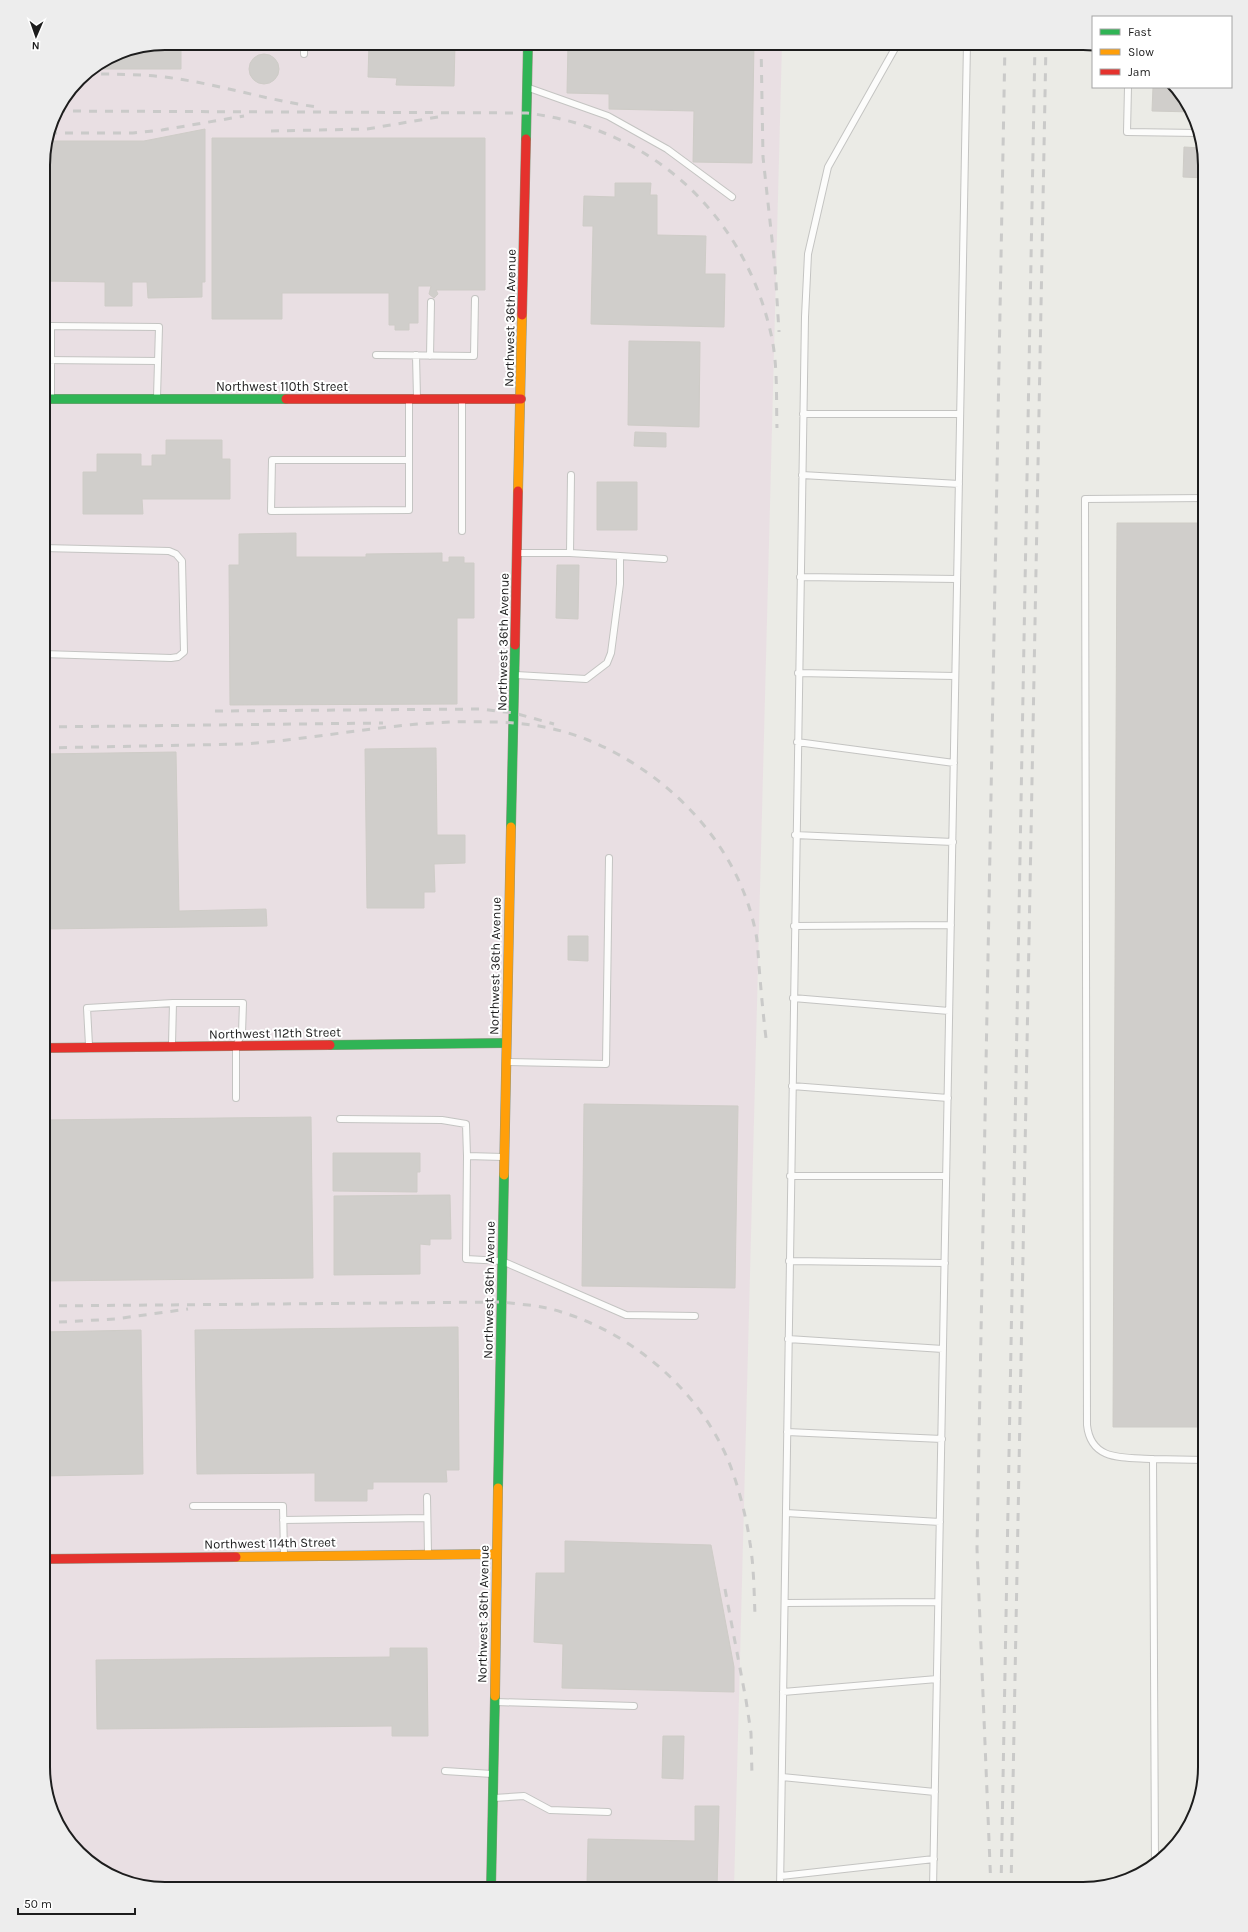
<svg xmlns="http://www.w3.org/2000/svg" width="1248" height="1932" font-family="Karla,sans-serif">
  <rect width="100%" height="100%" fill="#ebebe6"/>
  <path fill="#e9dfe3" d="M165,43H782L734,1889H157L97,1869L56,1821L43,1767V157L52,118L79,79L118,52Z"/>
  <path fill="#d0cecb" stroke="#ceccc7" d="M165,43H181V69H93L118,52Z
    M369,43H455L454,86L396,85L397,78L368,77Z
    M568,43H754L752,163L693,162L694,111L609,109V94L567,93Z
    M249 69a15 15 0 1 1 30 0a15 15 0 1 1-30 0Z
    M1153,87H1171L1193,112L1152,111Z
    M205,129V282H202V297L148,298L147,282H132V306H105V282L43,281V157L47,141H144Z
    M212,138H485V290H436L438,294L434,298L429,294L431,286H418V323H409V330H395V325H389V293H282V319H212Z
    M1184,147L1201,148L1205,165V178L1183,177Z
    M615,183H651L650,195H657V235L706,236L705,274H725L724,327L591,324L593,226H583L584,196L615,197Z
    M629,341L700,342L699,427L628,425Z
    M635,432L666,433V447L634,446Z
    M166,440H222V459H230V499H142L143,514H83V472H97V454H141V466H152V455H166Z
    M597,482H637V530H597Z
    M1117,523H1205V1427H1113Z
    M296,533V557H366V554L442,553V562H449V557H464V563H474V618H457V704L230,705L229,565H239V534Z
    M557,565H579L578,619L556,618Z
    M436,748L437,835H465V863L434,864L435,892H424V908H367L365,749Z
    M176,752L179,911L266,909L267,926L43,929V754Z
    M568,936H588V961L568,960Z
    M584,1104L738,1106L735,1288L582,1286Z
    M311,1117L313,1278L43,1281V1120Z
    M333,1153H420V1172H417V1192L333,1191Z
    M450,1195L451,1239H430V1245L420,1244V1274L334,1275V1196Z
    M458,1327L459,1470H446L447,1482H373V1489H367V1501H315V1473L197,1474L195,1330Z
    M141,1330L143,1474L43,1476V1332Z
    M565,1541L711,1545L734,1667V1692L562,1688L563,1644L534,1642L536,1573H565Z
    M43,1598H44V1642H43Z
    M390,1648H427L428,1736H392V1726L97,1729L96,1660L390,1657Z
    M663,1736H684L683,1779L662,1778Z
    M695,1806H719L717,1889H567V1884H587L588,1839L695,1841Z
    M451,1886V1889H227Z"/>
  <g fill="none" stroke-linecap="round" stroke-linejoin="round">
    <defs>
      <path id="lane" d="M304,43V54
        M1128,87L1127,132L1198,133
        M529,88L608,116L667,149L732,197
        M376,355L474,356L475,299
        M416,355L417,398
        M430,356L431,302
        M43,360L158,361
        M51,397V326L159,327L157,397
        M409,400V510L271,511L272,460H409
        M803,414H960
        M802,475L959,484
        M462,531V400
        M519,553H570L571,475
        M620,556L664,559
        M800,577L957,579
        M43,654L171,658L178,657L184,652L182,561L176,554L169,551L43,548
        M798,673L955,676
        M516,675L586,679L607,663L611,653L620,584V556L570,553
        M797,742L954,763
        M795,835L953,842
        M794,926L951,925
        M793,998L949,1011
        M172,1044L173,1003H243L242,1033L236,1046V1098
        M89,1045L87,1008L173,1003
        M507,1062L606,1064L609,858
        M792,1086L948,1098
        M340,1119L442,1120L466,1124L467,1156L503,1157
        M467,1156L466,1259L502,1261L626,1315L695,1316
        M790,1176H946
        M789,1261L945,1263
        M788,1339L943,1349
        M787,1432L942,1439
        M1153,1459C1124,1457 1091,1462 1087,1425L1085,499L1205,498
        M427,1497L428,1553
        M193,1506H283L284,1555
        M786,1513L940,1522
        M283,1520L427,1518
        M785,1603L938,1602
        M783,1692L937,1679
        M496,1702L634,1706
        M445,1771L492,1774
        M782,1777L935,1792
        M494,1798L524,1796L550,1810L608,1812
        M1155,1864L1153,1459L1205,1460
        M781,1876L934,1859
        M780,1889L805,317L808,254L828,167L898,43
        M933,1889L967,43"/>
      <path id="fast" d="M526,139L528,43
        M43,399H286
        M511,827L515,645
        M330,1045L506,1043
        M498,1488L504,1175
        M491,1889L495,1696"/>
      <path id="slow" d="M518,491L522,315
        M504,1175L511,827
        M236,1557L497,1554
        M495,1696L498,1488"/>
      <path id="jam" d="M522,315L526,139
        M286,399H521
        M515,645L518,491
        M43,1048L330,1045
        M43,1559L236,1557"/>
    </defs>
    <use href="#lane" stroke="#c4c4c2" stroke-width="8"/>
    <use href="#fast" stroke="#90957e" stroke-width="10"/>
    <use href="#slow" stroke="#90957e" stroke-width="10"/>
    <use href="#jam" stroke="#90957e" stroke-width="10"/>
    <use href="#lane" stroke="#fcfcfb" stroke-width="6"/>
    <use href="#fast" stroke="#30b455" stroke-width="9"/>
    <use href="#slow" stroke="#ff9f0a" stroke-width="9"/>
    <use href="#jam" stroke="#e5322d" stroke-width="9"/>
    <path stroke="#cacac9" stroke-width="3" stroke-dasharray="8 8" stroke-linecap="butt" d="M761,43L763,157L775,267L779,332
      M85,74C112,74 138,74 164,77C216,83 265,100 317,107
      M57,111L527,113C650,128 744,213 771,334C778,365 776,397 777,428
      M271,131L367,129L444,116
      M49,133H133L162,130L244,116
      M215,711L481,709L514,713L554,724
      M43,727L383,723
      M43,748L245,744C327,738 407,719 489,722C522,722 557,727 588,740C669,773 739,845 756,934C758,944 758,955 759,966C761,990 763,1014 766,1038
      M43,1306L502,1302C517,1304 533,1305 547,1308C620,1326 687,1378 721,1445C735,1471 746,1514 750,1543C754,1567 754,1592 755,1615
      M43,1323L115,1319L188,1309
      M725,1589L746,1700L751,1733L752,1776
      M991,1889L977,1549L1005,43
      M1001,1889L1035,43
      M1011,1889L1046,43"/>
  </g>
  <g text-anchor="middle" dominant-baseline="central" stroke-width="4" stroke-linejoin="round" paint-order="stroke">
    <g font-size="13" fill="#1d1d1d" stroke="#fff">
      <text transform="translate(510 318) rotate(-89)">Northwest 36th Avenue</text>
      <text x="282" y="386">Northwest 110th Street</text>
      <text transform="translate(503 642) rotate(-89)">Northwest 36th Avenue</text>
      <text transform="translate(495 966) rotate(-89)">Northwest 36th Avenue</text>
      <text transform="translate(275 1033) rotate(-1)">Northwest 112th Street</text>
      <text transform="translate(489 1290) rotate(-89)">Northwest 36th Avenue</text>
      <text transform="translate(270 1543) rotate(-1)">Northwest 114th Street</text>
      <text transform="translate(483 1614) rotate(-89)">Northwest 36th Avenue</text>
    </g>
  </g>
  <path d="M0 0H1248V1932H0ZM165 50H1083A115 115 0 0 1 1198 165V1767A115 115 0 0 1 1083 1882H165A115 115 0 0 1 50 1767V165A115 115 0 0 1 165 50Z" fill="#ededed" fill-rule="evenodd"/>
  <path fill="none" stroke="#1d1d1d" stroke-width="2" d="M165 50H1083A115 115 0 0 1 1198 165V1767A115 115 0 0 1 1083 1882H165A115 115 0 0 1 50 1767V165A115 115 0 0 1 165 50Z"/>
  <rect x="1092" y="16" width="140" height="72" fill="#ffffff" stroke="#a5a5a5"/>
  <rect x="1100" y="29" width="20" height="6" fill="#30b455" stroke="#a5a5a5"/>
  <text x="1128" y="36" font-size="12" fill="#1d1d1d">Fast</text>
  <rect x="1100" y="49" width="20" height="6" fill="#ff9f0a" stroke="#a5a5a5"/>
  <text x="1128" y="56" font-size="12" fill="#1d1d1d">Slow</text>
  <rect x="1100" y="69" width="20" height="6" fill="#e5322d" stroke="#a5a5a5"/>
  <text x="1128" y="76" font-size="12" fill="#1d1d1d">Jam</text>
  <g transform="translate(36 36) rotate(182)" stroke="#ffffff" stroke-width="3" paint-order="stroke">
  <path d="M0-3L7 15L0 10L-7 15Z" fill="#1d1d1d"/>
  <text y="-6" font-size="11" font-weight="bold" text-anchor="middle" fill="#1d1d1d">N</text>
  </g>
  <path d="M18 1908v6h117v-6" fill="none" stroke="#1d1d1d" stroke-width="2"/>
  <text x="24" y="1908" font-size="12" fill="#1d1d1d" stroke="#ffffff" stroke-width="3" paint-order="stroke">50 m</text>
</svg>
